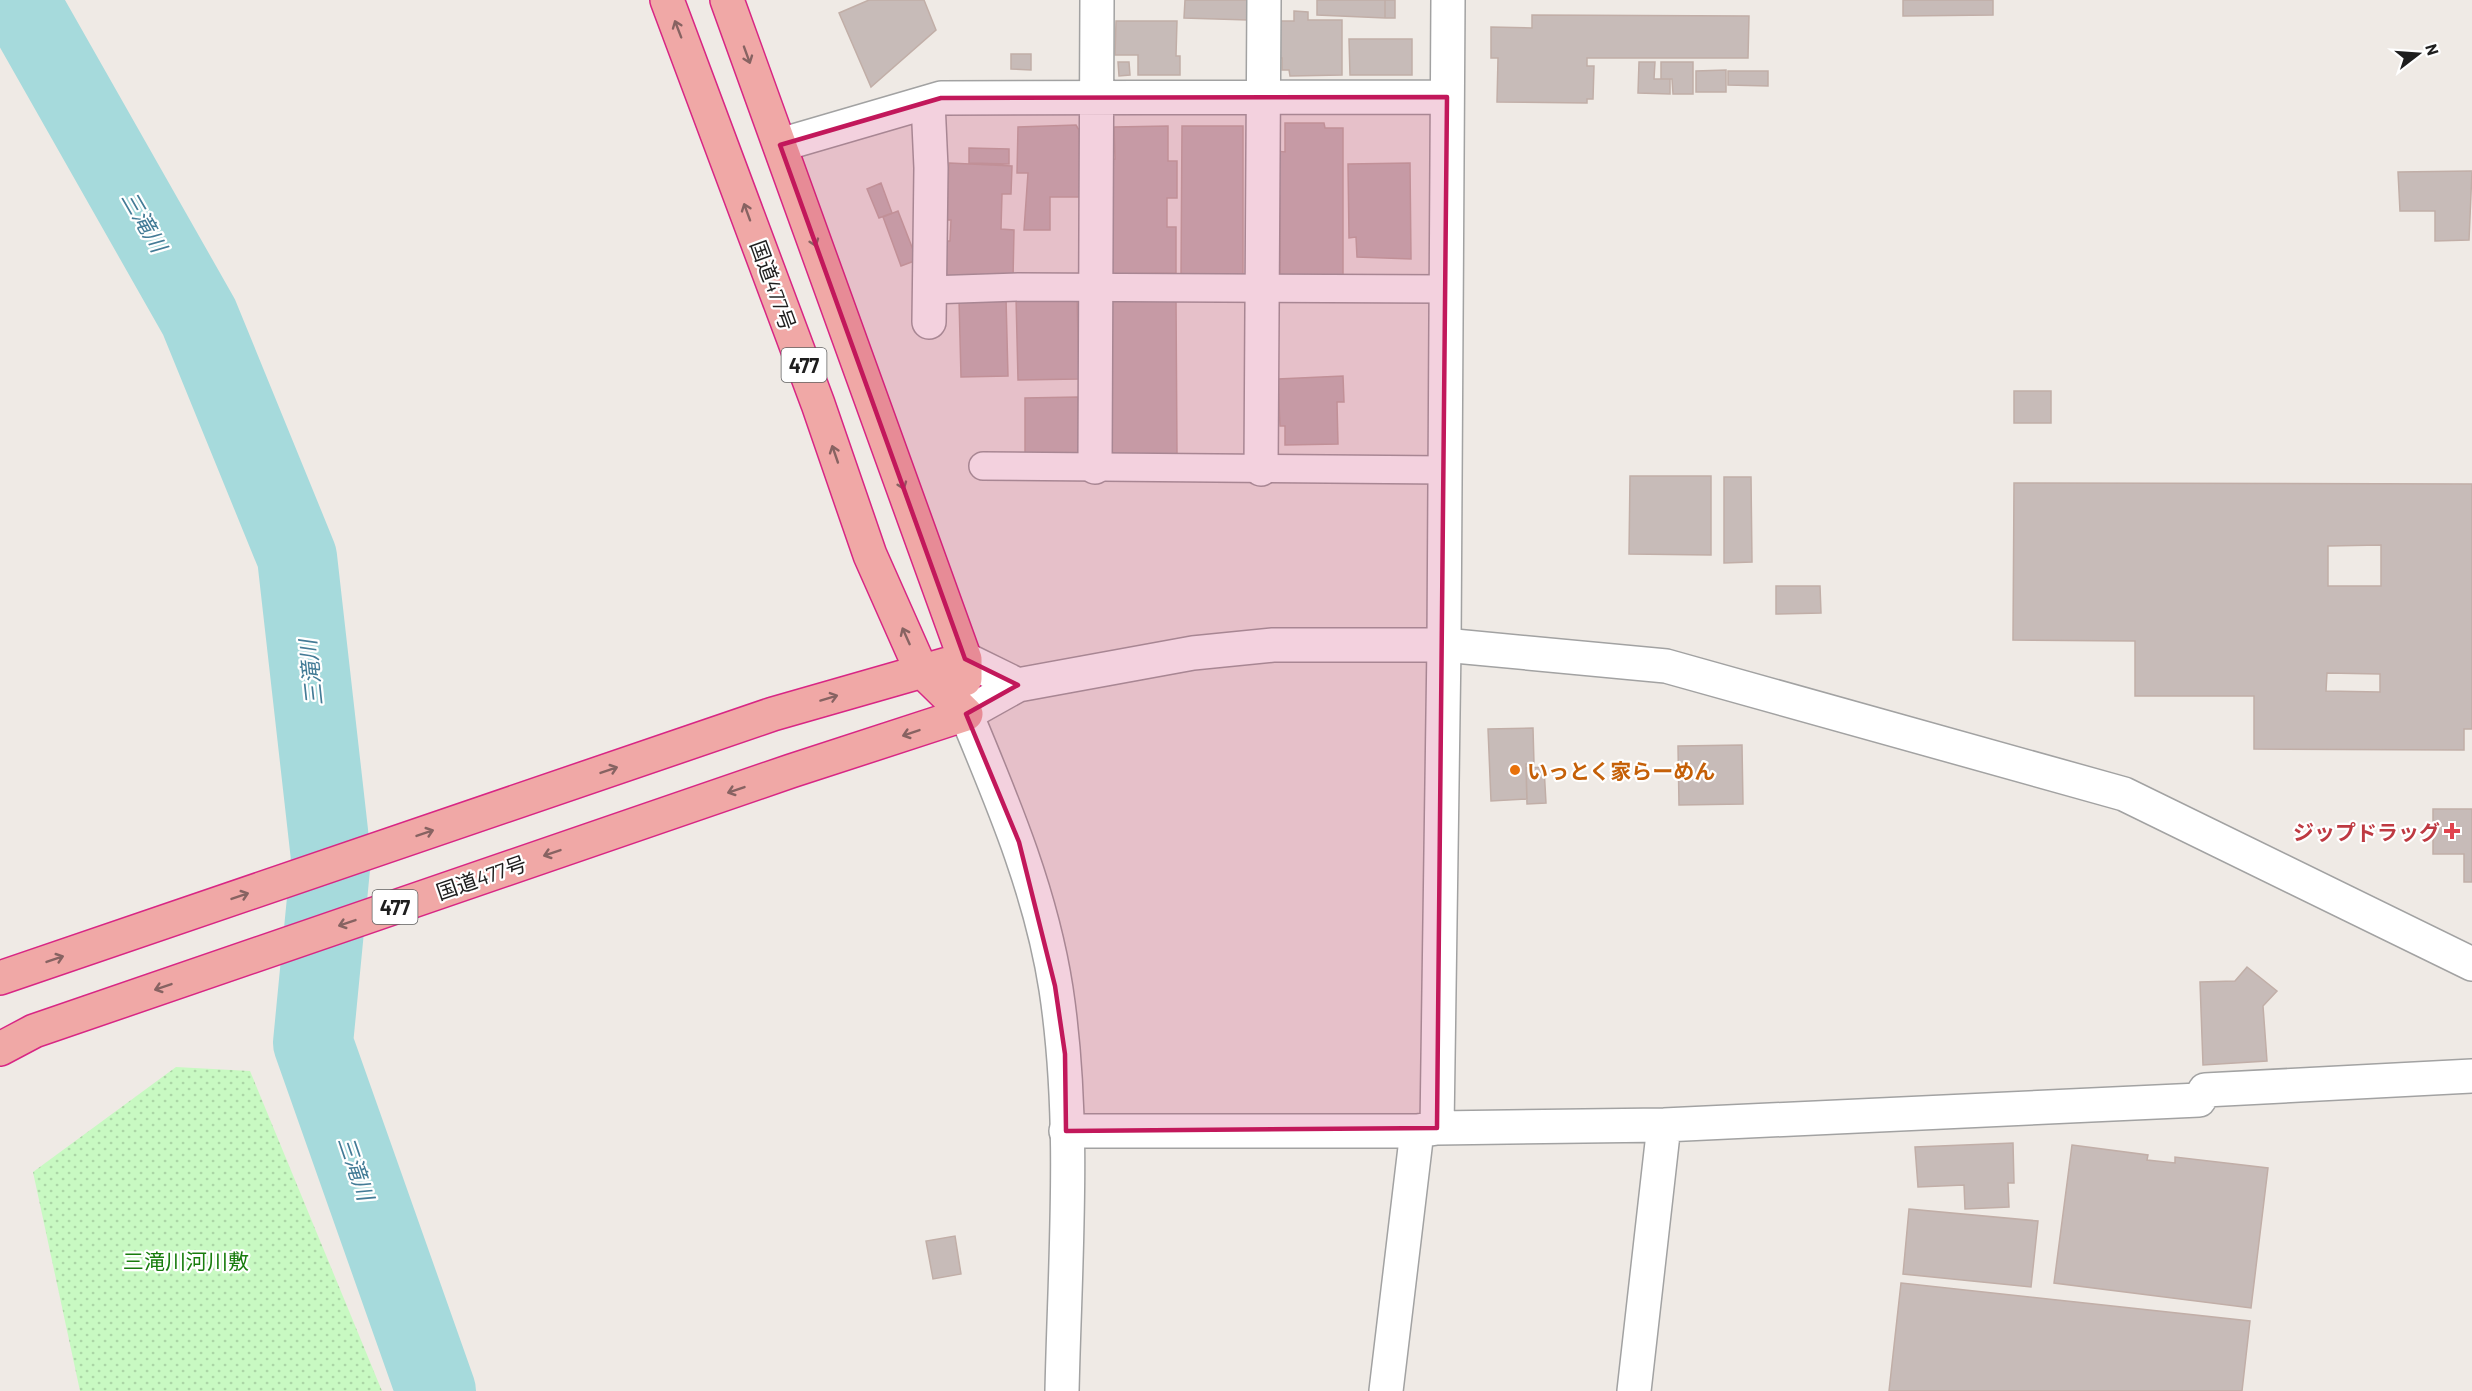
<svg xmlns="http://www.w3.org/2000/svg" width="2472" height="1391" font-family="Barlow,'Noto Sans JP',sans-serif">
  <defs>
    <pattern id="park-dots" width="8" height="8" patternUnits="userSpaceOnUse" patternTransform="scale(1.5)"><rect width="8" height="8" fill="#c8f9c2"/><path d="M2 2h.1M6 6h.1" fill="none" stroke="#abd5a6" stroke-width="1.8" stroke-linecap="round"/></pattern>
  </defs>
  <rect width="100%" height="100%" fill="#efeae5"/>
  <path fill="url(#park-dots)" d="M176,1067L250,1071L382,1391H80L33,1172Z"/>
  <g fill="none" stroke-linecap="round" stroke-linejoin="round">
    <path stroke="#a6dadc" stroke-width="80" d="M19,0L199,317L297,557L331,858L313,1043L436,1391"/>
  </g>
  <path fill="#c7bbb8" stroke="#c1aea7" stroke-width="1.5" fill-rule="evenodd" d="M869,0H924L936,30L871,87L839,13Z
    M1185,0H1248V20L1184,18Z
    M1317,0H1385V18L1317,15Z
    M1385,0H1395V18H1385Z
    M1903,0H1993V15L1903,16Z
    M1294,11L1308,12V20H1342V75L1290,76L1289,70H1282V58H1276V21H1294Z
    M1532,15L1749,16L1748,58H1587V66H1594L1593,99H1587V103L1497,102L1498,58H1491V27L1532,28Z
    M1116,21H1177L1176,56H1180V75H1138V55H1115Z
    M1349,39H1412V75H1350Z
    M1011,54H1031V70L1011,69Z
    M1118,62H1129L1130,75L1119,76Z
    M1639,62H1655L1654,79H1670V94L1638,93Z
    M1661,62H1693V94H1673L1672,79H1661Z
    M1726,70V92H1696V71Z
    M1728,71H1768V86L1728,85Z
    M1285,123H1324L1325,128H1343V281L1280,280V196H1276V151L1285,152Z
    M1076,125L1079,130V197H1050V230H1024L1028,173H1017L1018,127Z
    M1168,126V161H1177V198H1167V227H1176V273L1112,274L1108,160L1115,159L1114,127Z
    M1182,126H1243V277L1181,276Z
    M969,148L1009,149V164L969,163Z
    M949,163L1012,166L1011,194H1002L1001,229L1014,230L1013,279L943,277L944,241H950L951,220H947Z
    M1410,163L1411,259L1357,257L1356,237L1349,238L1348,164Z
    M2472,171L2469,240L2435,241V211H2400L2398,172Z
    M881,183L892,213L879,218L867,189Z
    M898,211L917,260L901,266L883,217Z
    M1077,296L1079,379L1018,380L1016,297Z
    M1006,298L1008,376L961,377L959,299Z
    M1111,299H1176L1177,455H1108Z
    M1343,376L1344,402H1337L1338,444L1285,445V426H1280L1278,379Z
    M2014,391H2051V423H2014Z
    M1078,397V454L1025,455V398Z
    M1630,476H1711V555L1629,554Z
    M1724,477H1751L1752,562L1724,563Z
    M2014,483L2472,484V729H2464V750L2254,749V696H2135V641L2013,640ZM2381,545V586H2328V546ZM2327,673L2380,674V692L2326,691Z
    M1776,586H1820L1821,613L1776,614Z
    M1533,728L1534,764H1526L1527,799L1491,801L1488,729Z
    M1742,745L1743,804L1679,805L1678,746Z
    M1544,767L1546,803L1527,804L1526,768Z
    M2433,809H2472V882H2464V854H2433Z
    M2247,967L2277,991L2263,1006L2267,1061L2203,1065L2200,982L2235,981Z
    M2013,1143L2014,1183H2008L2009,1207L1965,1209L1964,1185L1918,1187L1915,1147Z
    M2072,1145L2148,1155L2147,1160L2175,1163V1157L2268,1168L2251,1308L2054,1283Z
    M1909,1209L2038,1221L2031,1287L1903,1274Z
    M955,1236L961,1274L933,1279L926,1241Z
    M1901,1283L2250,1321L2242,1391H1889Z"/>
  <g fill="none" stroke-linecap="round" stroke-linejoin="round">
    <defs>
      <path id="service" d="M929,290L1020,287L1446,289
        M983,466L1445,470"/>
      <path id="minor" d="M928,102L931,168L929,322
        M780,145L941,98L1447,97
        M1095,467L1097,0
        M1261,469L1264,0
        M1437,1128L1444,645L1448,0
        M1066,1131H1417L1437,1128L1664,1125L2199,1100L2205,1090L2472,1076
        M1386,1391L1417,1131
        M1634,1391L1664,1125"/>
      <path id="tertiary" d="M965,659L1018,685
        M1062,1391C1065,1257 1076,1121 1056,989C1041,892 1003,803 966,714L1018,685L1193,653L1273,645H1444L1666,666L2124,794L2472,964"/>
      <path id="trunk" d="M667,0L818,404L870,555L921,670L966,714
        M727,0L965,659V679
        M0,978L773,714L965,659
        M0,1049L34,1031L791,771L966,714"/>
    </defs>
    <use href="#service" stroke="#a2a2a2" stroke-width="30"/>
    <use href="#minor" stroke="#a2a2a2" stroke-width="36"/>
    <use href="#tertiary" stroke="#a2a2a2" stroke-width="36"/>
    <use href="#trunk" stroke="#d82684" stroke-width="36"/>
    <use href="#service" stroke="#fff" stroke-width="27"/>
    <use href="#minor" stroke="#fff" stroke-width="33"/>
    <use href="#tertiary" stroke="#fff" stroke-width="33"/>
    <use href="#trunk" stroke="#f0a8a6" stroke-width="33"/>
  </g>
  <defs><path id="oneway-shaft" d="M-6 0H5M1.5-3L5.5 0L1.5 3" fill="none" stroke-width="1.6" stroke-linecap="round" stroke-linejoin="round" transform="scale(1.5)"/></defs>
  <g stroke="#876362">
    <use href="#oneway-shaft" transform="translate(678 29) rotate(-111)"/>
    <use href="#oneway-shaft" transform="translate(747 55) rotate(70)"/>
    <use href="#oneway-shaft" transform="translate(747 212) rotate(-110)"/>
    <use href="#oneway-shaft" transform="translate(813 238) rotate(70)"/>
    <use href="#oneway-shaft" transform="translate(835 454) rotate(-109)"/>
    <use href="#oneway-shaft" transform="translate(901 481) rotate(70)"/>
    <use href="#oneway-shaft" transform="translate(906 636) rotate(-114)"/>
    <use href="#oneway-shaft" transform="translate(829 698) rotate(-17)"/>
    <use href="#oneway-shaft" transform="translate(911 733) rotate(161)"/>
    <use href="#oneway-shaft" transform="translate(609 770) rotate(-19)"/>
    <use href="#oneway-shaft" transform="translate(736 790) rotate(161)"/>
    <use href="#oneway-shaft" transform="translate(425 833) rotate(-19)"/>
    <use href="#oneway-shaft" transform="translate(552 853) rotate(161)"/>
    <use href="#oneway-shaft" transform="translate(240 896) rotate(-19)"/>
    <use href="#oneway-shaft" transform="translate(347 923) rotate(161)"/>
    <use href="#oneway-shaft" transform="translate(55 959) rotate(-19)"/>
    <use href="#oneway-shaft" transform="translate(163 987) rotate(161)"/>
  </g>
  <path fill="#c2185b" fill-opacity="0.2" stroke="#c2185b" stroke-width="4.5" stroke-linejoin="round" d="M1447,97L1437,1128L1066,1131L1065,1054L1055,986L1019,842L966,714L1018,685L965,659L780,145L941,98Z"/>
  <circle fill="#e8710a" stroke="#fff" stroke-width="2" cx="1515" cy="770" r="6"/>
  <path fill="#e0444e" stroke="#fff" stroke-width="2" d="M2449 822h6v6h6v6h-6v6h-6v-6h-6v-6h6z"/>
  <g text-anchor="middle" dominant-baseline="central" stroke-width="4.5" stroke-linejoin="round" paint-order="stroke">
    <g fill="#fff" stroke="#626262" stroke-width="1.5">
      <rect x="781.5" y="348" width="45" height="34" rx="4.5"/>
      <rect x="372.5" y="890" width="45" height="34" rx="4.5"/>
    </g>
    <g font-size="20" font-weight="bold" fill="#1e1e1e">
      <text x="804" y="365">477</text>
      <text x="395" y="907">477</text>
    </g>
    <g font-size="21" fill="#1e1e1e" stroke="#fff">
      <text transform="translate(774 285) rotate(70)">国道477号</text>
      <text transform="translate(481 877) rotate(-19)">国道477号</text>
    </g>
    <g font-size="21" font-weight="bold" fill="#c56008" stroke="#fff" text-anchor="start">
      <text x="1527" y="770">いっとく家らーめん</text>
    </g>
    <g font-size="21" font-weight="bold" fill="#be3a42" stroke="#fff" text-anchor="end">
      <text x="2440" y="831">ジップドラッグ</text>
    </g>
    <g font-size="21" fill="#187c0d" stroke="#fff">
      <text x="186" y="1260">三滝川河川敷</text>
    </g>
    <g font-size="22" font-style="italic" fill="#437b96" stroke="#fff">
      <text transform="translate(145 221) rotate(60)">三滝川</text>
      <text transform="translate(310 673) rotate(-96)">三滝川</text>
      <text transform="translate(357 1168) rotate(71)">三滝川</text>
    </g>
  </g>
  <g transform="translate(2418 54) rotate(73)" stroke="#ffffff" stroke-width="4.5" paint-order="stroke">
  <path d="M0-4.5L10 22L0 15L-10 22Z" fill="#1e1e1e"/>
  <text y="-9" font-size="16" font-weight="bold" text-anchor="middle" fill="#1e1e1e">N</text>
  </g>
</svg>
